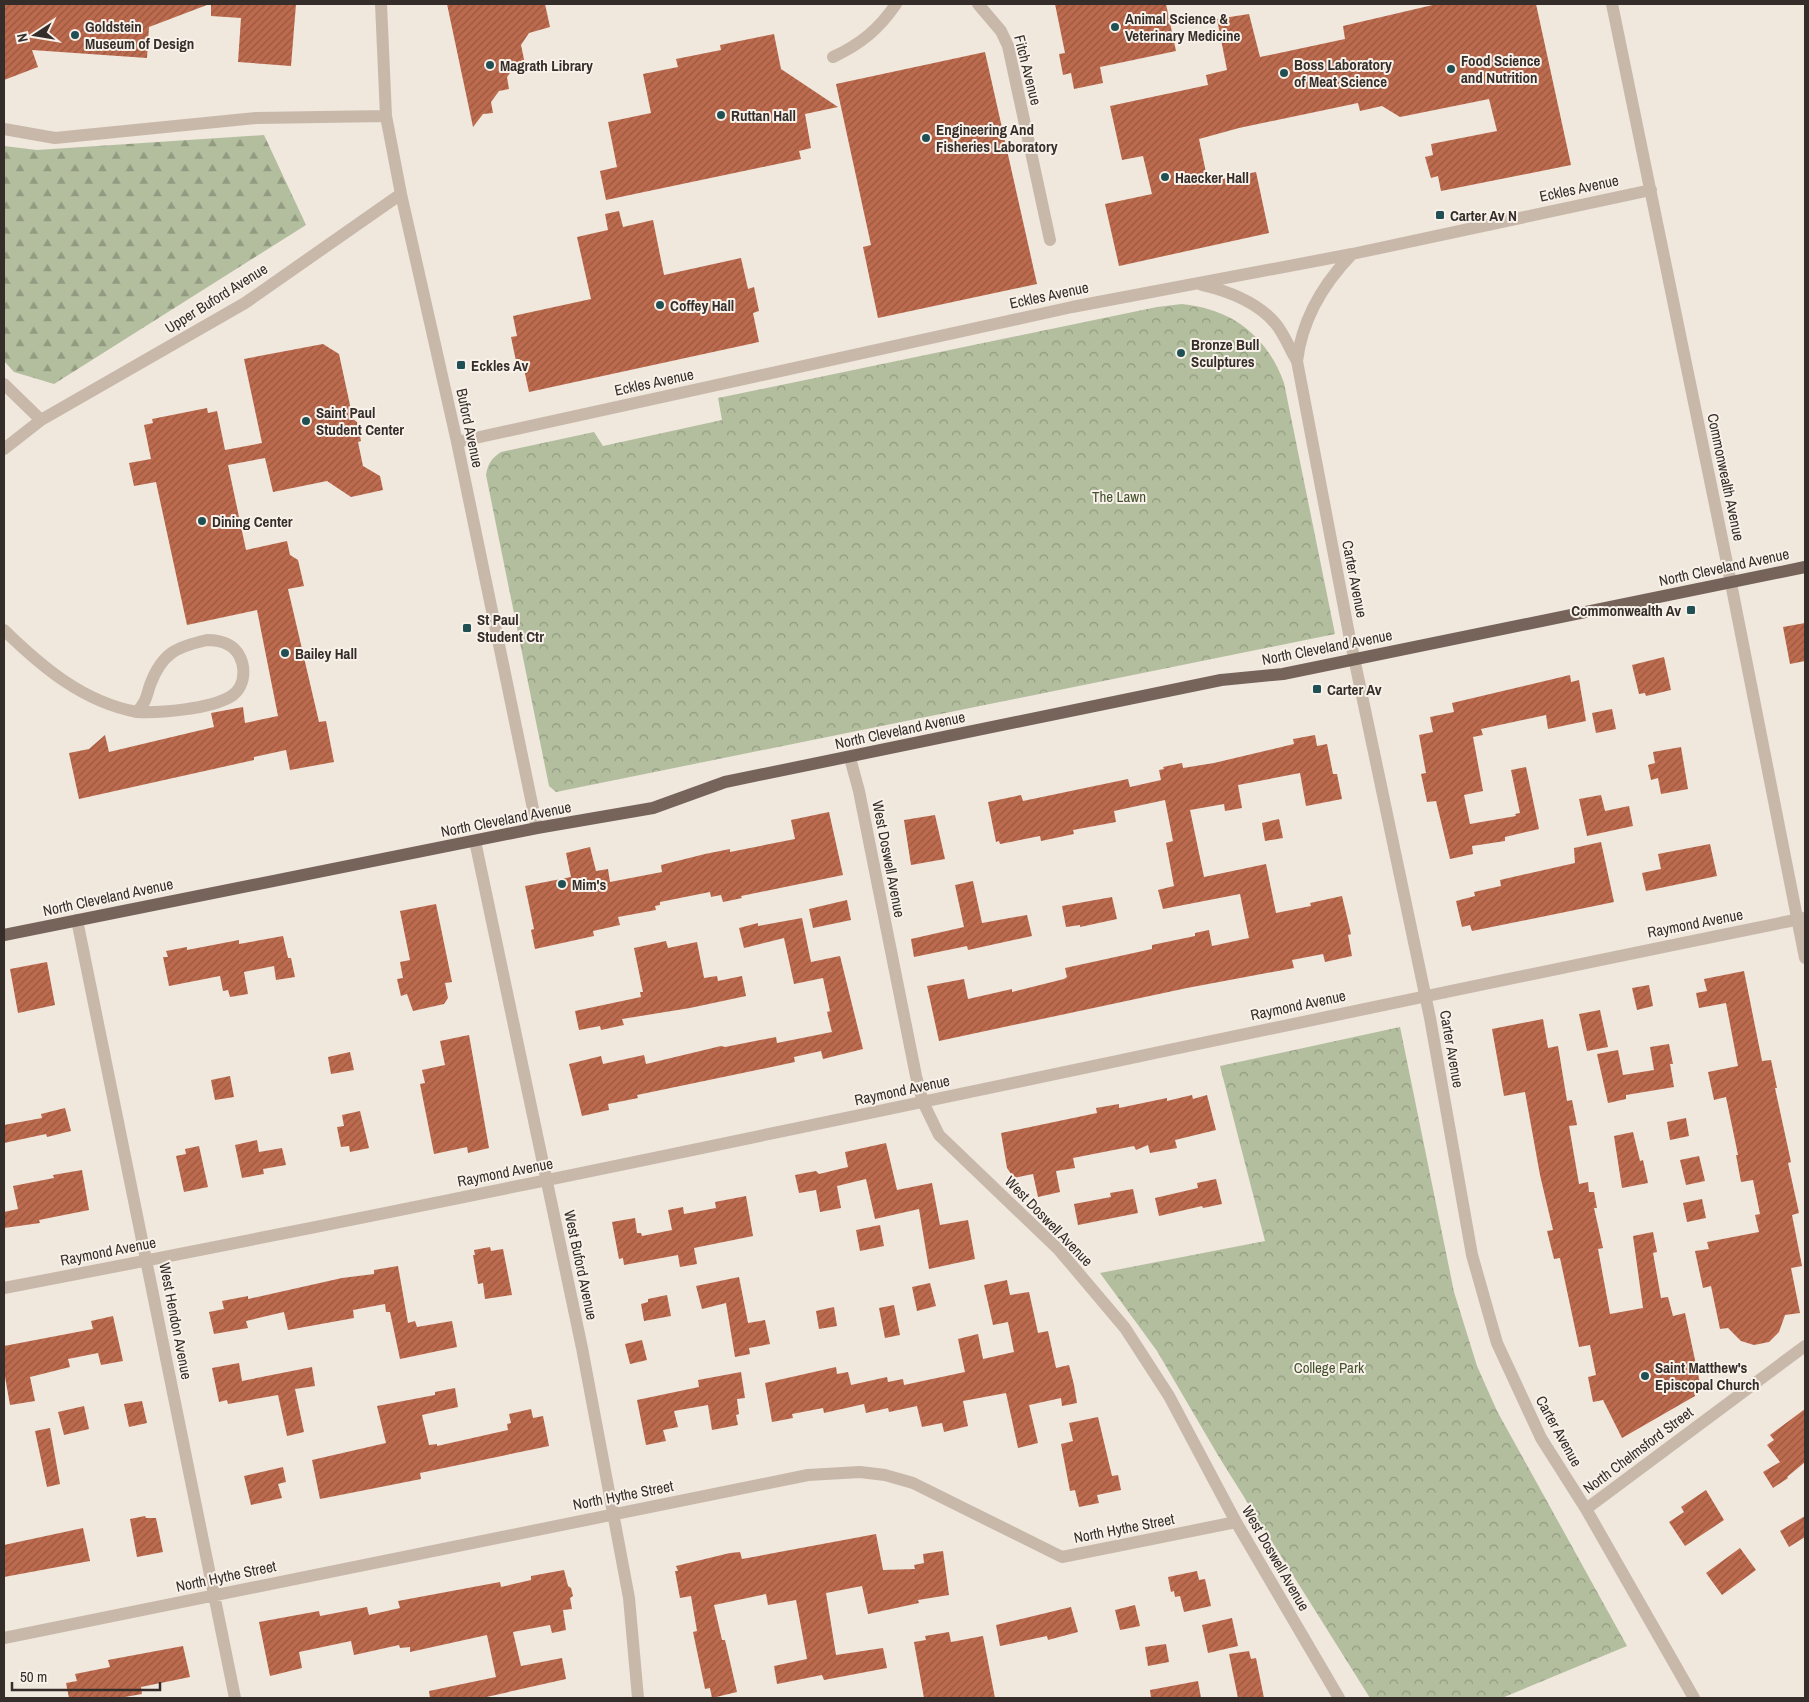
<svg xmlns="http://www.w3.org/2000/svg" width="1809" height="1702" font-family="'Archivo Narrow',sans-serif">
  <defs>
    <pattern id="forest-firs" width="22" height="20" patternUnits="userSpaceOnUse" patternTransform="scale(1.25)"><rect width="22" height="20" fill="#b3be9e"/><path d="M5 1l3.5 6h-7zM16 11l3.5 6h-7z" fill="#929b81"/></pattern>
    <pattern id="park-crowns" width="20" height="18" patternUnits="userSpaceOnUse" patternTransform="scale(1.25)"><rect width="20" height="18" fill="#b3be9e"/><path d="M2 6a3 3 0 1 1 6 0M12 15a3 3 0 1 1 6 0" fill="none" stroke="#929b81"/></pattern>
    <pattern id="building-hatch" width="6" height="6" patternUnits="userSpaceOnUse" patternTransform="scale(1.25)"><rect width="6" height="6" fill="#bd6b4e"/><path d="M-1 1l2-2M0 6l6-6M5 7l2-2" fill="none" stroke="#9a5841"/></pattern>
  </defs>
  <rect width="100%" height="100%" fill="#f0e7dd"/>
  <path fill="url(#forest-firs)" d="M264,135L306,225L54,384L14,372L4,361V146L37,150Z"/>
  <path fill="url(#park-crowns)" d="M1182,304C1232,309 1267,336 1284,383L1335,634L556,792L549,786L486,475C488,463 492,458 501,452L594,432L603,446L722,420L718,398L1157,307Z
    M1400,1027L1454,1292L1477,1366L1497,1411L1627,1646L1502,1698H1370L1219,1457L1157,1351L1100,1273L1265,1241L1220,1066Z"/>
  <path fill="url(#building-hatch)" d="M4,4H207V5L149,27L147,58L32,50L38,67L4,80Z
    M211,4H296L291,66L238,62L241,18L211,16Z
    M447,4H545L550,27L529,33L521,45L525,64L515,66L507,77L509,89L499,91L491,102L493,113L483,114L473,127Z
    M1055,4H1166L1176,51L1100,67L1103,83L1074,89L1071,73L1063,75L1059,54L1065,53Z
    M1437,4H1536L1571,165L1441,191L1438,176L1431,178L1425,157L1433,155L1431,144L1497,131L1489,99L1400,117L1382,106L1360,111L1358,103L1239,128L1199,139L1208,182L1256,172L1269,233L1119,266L1105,204L1152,194L1143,156L1122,160L1110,106L1208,85L1206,75L1227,70L1217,19L1249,14L1260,57L1345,39L1343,26Z
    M774,34L781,69L838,107L805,114L811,148L799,151L801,159L606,200L600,171L617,167L608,122L651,113L643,74L678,67L676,59L721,50L720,45Z
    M985,52L1037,284L878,318L863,247L871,245L836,84Z
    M619,211L623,227L653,220L664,275L741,258L748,289L754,287L759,311L753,313L759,342L529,392L522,360L516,361L511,337L517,336L513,316L591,299L577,237L608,230L605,214Z
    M323,344L339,354L353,419L357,422L361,441L358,442L363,466L380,476L383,490L351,497L327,481L273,492L265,458L228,465L246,550L287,541L290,555L298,560L304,586L288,589L319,722L326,721L334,762L290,770L286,750L254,757V760L79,799L69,753L89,749L105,735L109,752L214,727L211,713L243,707L245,723L278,716L257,610L187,625L156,482L134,486L129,463L151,459L144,425L153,423L152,419L207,408L208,413L217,411L225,450L262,443L244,359Z
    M1805,623V661L1790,664L1783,627Z
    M1664,657L1671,690L1646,696L1645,693L1639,694L1632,665Z
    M1570,675L1571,682L1579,680L1586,721L1548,729L1546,715L1481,729L1483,735L1473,737L1483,791L1464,795L1470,824L1516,816L1515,814L1520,813L1511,770L1526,767L1539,829L1505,837V841L1472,846L1473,854L1450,859L1436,801L1427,802L1421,774L1426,773L1419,735L1433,732L1430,717L1454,712L1452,703Z
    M1612,709L1616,729L1596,733L1592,713Z
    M1315,735L1317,746L1327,744L1333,774H1337L1342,799L1306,806L1300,773L1238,785L1242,808L1225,811L1224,804L1190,810L1204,877L1266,864L1276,913L1311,906L1310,903L1342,896L1351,934L1348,935L1352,956L1325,962L1323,954L1292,960L1294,968L1187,988L939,1041L927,986L964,979L968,999L1012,989V992L1064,979L1067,977L1065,968L1152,949V945L1195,936V933L1209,930L1212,946L1249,938L1240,894L1163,909L1158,890L1174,886L1166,843L1173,841L1165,800L1114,811L1116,822L1073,830L1074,834L1041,841L1040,836L1000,844L999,841L996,842L988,802L1021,795L1023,801L1128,779L1130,787L1161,780L1159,770L1164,769L1163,767L1182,763L1183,768L1214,763L1294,744L1293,739Z
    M1681,747L1688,789L1661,794L1658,778L1651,780L1648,765L1655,763L1653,752Z
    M1601,795L1605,811L1629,806L1633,826L1587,836L1579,799Z
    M829,812L843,875L741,896L742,898L723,902L721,895L711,897L710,892L660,902V905L655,906L656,910L618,917L620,925L593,931L594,936L535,949L531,930L534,929L525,886L571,877L566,853L590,847L596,871L608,869L610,882L662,872L661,865L705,854L730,849V852L795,839L791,820Z
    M935,815L945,859L911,865L904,820Z
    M1279,819L1283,838L1265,841L1262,823Z
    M1601,842L1614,902L1472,931L1470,925L1462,927L1456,901L1475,896L1474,892L1501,886L1500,880L1575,863L1574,848Z
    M1710,844L1717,876L1646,891L1642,873L1661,869L1658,854Z
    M973,881L982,923L1027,915L1032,936L968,950L967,946L914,957L911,939L964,927L955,885Z
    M1112,897L1117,919L1080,927V925L1066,927L1062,906Z
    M847,900L851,920L813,928L809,909Z
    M436,904L452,982L445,983L448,998L444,1004L413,1011L407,994L401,996L397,979L403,978L400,962L410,960L400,911Z
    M802,918L811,962L840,956L863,1049L823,1059L821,1051L794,1057L795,1062L637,1095L638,1098L608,1104L609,1110L582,1116L569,1064L601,1056L603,1064L644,1055L646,1064L721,1046L725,1047L776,1037L777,1043L832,1032L827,1012L830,1011L823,978L794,984L784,938L744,948L739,928L758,923V926Z
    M283,936L288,958H291L295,977L276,980L274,966L244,972L248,994L230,997L228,990L223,991L220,976L169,986L163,957H168L166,951L187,947V950L239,940V944Z
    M666,941L668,948L697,942L704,978L717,976L718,981L742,976L746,996L690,1008L622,1019L624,1025L601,1030L600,1026L579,1030L575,1011L641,997L640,992H643L634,948Z
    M47,962L55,1005L18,1013L10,969Z
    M1744,971L1762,1061L1771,1060L1777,1088H1775L1791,1162L1788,1163L1799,1213L1792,1215L1802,1266L1791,1268L1800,1313L1785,1315L1779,1332L1769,1342L1754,1345L1741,1341L1728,1328L1720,1329L1711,1286L1703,1288L1695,1251L1709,1249L1707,1242L1759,1232L1755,1215L1760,1214L1753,1180L1741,1182L1736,1155H1738L1726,1097L1714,1100L1708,1072L1738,1066L1726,1003L1699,1008L1696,993L1707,991L1704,979Z
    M1649,985L1653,1006L1637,1010L1632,988Z
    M1600,1010L1608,1047L1587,1051L1579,1014Z
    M1543,1019L1548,1048L1558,1046L1567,1101L1572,1100L1577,1125L1569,1126L1579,1184L1588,1182L1589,1192H1594L1597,1208H1594L1603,1248L1598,1249L1610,1314L1643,1308L1633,1236L1653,1232L1657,1252L1653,1253L1661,1298L1668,1297L1673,1316L1685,1313L1701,1388L1694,1390L1695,1396L1622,1438L1603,1400L1593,1402L1588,1377L1596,1375L1590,1345L1579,1347L1560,1258L1554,1259L1547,1231L1553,1230L1540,1175L1525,1092L1504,1096L1492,1029Z
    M469,1035L489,1148L468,1153L467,1147L434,1154L420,1084L425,1083L422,1070L445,1065L440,1041Z
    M1669,1044L1673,1064H1670L1674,1087L1626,1095V1099L1608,1103L1597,1054L1618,1050L1623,1075L1654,1070L1650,1047Z
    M350,1052L354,1070L331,1074L328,1057Z
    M230,1076L234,1097L215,1100L211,1080Z
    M1192,1095L1193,1099L1207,1095L1216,1130L1175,1140L1177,1148L1150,1153L1148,1145L1136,1150L1134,1146L1073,1158L1075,1168L1056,1171L1060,1192L1038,1197L1033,1174L1014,1178L1007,1168L1001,1133L1097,1113L1096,1108L1119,1104V1108L1167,1098V1101Z
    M65,1108L71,1131L47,1137L46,1134L4,1143V1125L42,1118L41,1114Z
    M360,1111L369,1148L350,1152L349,1146L341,1147L337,1127L344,1126L342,1115Z
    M1686,1118L1689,1136L1670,1140L1667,1122Z
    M1633,1132L1640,1161L1643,1160L1648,1183L1622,1188L1614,1136Z
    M257,1140L259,1152L282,1148L286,1165L263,1169L264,1174L242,1178L235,1145Z
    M886,1143L897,1190L932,1183L940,1225L968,1220L975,1259L929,1269L919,1209L875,1219L866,1179L837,1186L841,1208L820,1212L816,1190L799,1193L795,1175L816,1171L819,1174L848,1167L845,1152Z
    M199,1146L208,1187L184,1192L176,1156L186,1154L185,1149Z
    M1699,1156L1705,1181L1686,1185L1680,1160Z
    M82,1170L89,1210L39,1220L40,1223L4,1228V1212L18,1209L13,1186L54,1178L53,1175Z
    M1216,1179L1222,1204L1203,1208L1202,1206L1159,1216L1155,1198L1198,1188L1197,1183Z
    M1133,1189L1138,1213L1078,1225L1074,1204L1111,1197L1110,1193Z
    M746,1196L753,1236L694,1248L697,1264L680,1267L678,1255L624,1265L623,1258L619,1259L612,1222L635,1218L637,1233H641L642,1236L672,1230L668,1210L683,1207L684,1214L716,1208L715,1202Z
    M1702,1199L1706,1218L1687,1222L1683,1203Z
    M880,1225L884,1246L860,1251L856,1230Z
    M490,1247L491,1251L503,1249L512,1295L485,1299L483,1283L478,1284L473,1255H475L474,1250Z
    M398,1266L408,1323L415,1321L417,1327L452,1321L457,1347L400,1359L390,1312H386L385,1304L353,1310L354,1318L288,1330L284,1312L246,1321L248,1328L214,1334L209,1312L224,1309L222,1301L248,1296V1299L342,1278L374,1274V1270Z
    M739,1277L748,1323L765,1320L770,1344L749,1348L750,1354L735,1357L726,1303L702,1309L696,1286Z
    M1007,1280L1010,1295L1029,1292L1038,1333L1048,1331L1056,1368L1069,1365L1074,1385L1077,1403L1062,1406L1061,1398L1029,1405L1038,1443L1018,1448L1006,1393L963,1401L968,1426L944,1432L942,1423L922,1427L917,1406L889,1412L888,1408L866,1413L864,1404L824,1413L823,1408L792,1414L793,1418L772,1422L765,1383L836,1367L837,1374L848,1372L851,1385L887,1377L888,1382L903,1379L904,1385L965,1372L958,1339L978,1334L983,1359L1014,1352L1008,1322L993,1325L984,1285Z
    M930,1283L936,1306L917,1311L912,1287Z
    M667,1295L671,1316L644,1321L641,1304L648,1302V1299Z
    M894,1305L900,1335L885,1338L879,1308Z
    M834,1307L837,1326L819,1329L816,1311Z
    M113,1316L123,1361L101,1365L98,1353L68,1359L70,1367L30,1377L35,1401L10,1405L4,1371V1346L93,1329L91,1321Z
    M642,1340L647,1360L630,1364L625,1344Z
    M239,1363L242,1381L312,1367L315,1386L295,1389L304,1432L287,1436L278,1395L228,1404L227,1400L219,1402L212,1368Z
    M741,1372L745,1398L737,1399L739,1414L736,1415L738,1425L712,1430L708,1405L674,1411L678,1427L663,1430L666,1441L646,1445L637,1400L699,1387L698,1380Z
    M455,1388L458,1407L422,1415L429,1445L437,1444V1446L508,1430L507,1424L511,1423L509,1414L531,1409L533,1418L543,1416L549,1446L420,1473L421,1479L320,1499L312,1460L386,1443L377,1406L435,1395V1392Z
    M142,1401L147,1423L129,1427L124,1404Z
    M84,1406L89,1429L64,1435L58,1412Z
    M1805,1409V1462L1787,1477L1788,1478L1773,1488L1763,1472L1780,1462L1767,1445L1774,1440L1770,1435Z
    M1098,1417L1112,1476L1118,1475L1121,1490L1097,1495L1099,1503L1079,1507L1075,1490L1070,1491L1061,1444L1073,1441L1069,1423Z
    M50,1428L60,1484L47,1487L35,1431Z
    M283,1467L286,1482L278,1484L282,1498L251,1505L244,1476Z
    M1706,1490L1724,1520L1685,1546L1669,1522L1684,1512L1681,1507Z
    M145,1516L146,1518H156L163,1552L137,1557L130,1519Z
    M1805,1516V1537L1789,1547L1780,1531Z
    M83,1528L90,1561L4,1577V1545Z
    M876,1534L883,1570L915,1569L914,1565L924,1563L923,1554L943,1551L949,1595L918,1600L919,1603L868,1614L862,1586L826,1593L836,1655L883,1648L887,1668L824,1680L822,1675L777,1684L774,1666L807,1659L796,1600L768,1605L766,1594L714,1605L722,1640H725L737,1692L712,1698L710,1688L705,1689L693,1632L697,1631L691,1596L680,1598L675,1571H678L676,1566L730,1553L740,1552L742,1559Z
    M1740,1548L1756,1570L1722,1595L1706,1573Z
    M564,1570L568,1586L571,1588L573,1596L570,1598L572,1609L563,1610L566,1630L552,1633L550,1625L513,1632L521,1666L562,1658L566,1679L482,1698H430L429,1691L496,1677L487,1635L410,1652V1647L400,1648L399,1645L354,1655L351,1641L299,1652L302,1668L270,1676L259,1622L319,1611L320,1616L367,1607L369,1615L400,1608L398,1601L500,1582L501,1587L531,1580V1576Z
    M1197,1571L1199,1580L1205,1579L1211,1606L1184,1612L1180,1596L1175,1597L1174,1591L1171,1592L1168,1577Z
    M1135,1605L1140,1626L1120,1630L1115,1610Z
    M1071,1607L1078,1632L1048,1640L1047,1636L1000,1646L996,1625Z
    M1232,1618L1238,1646L1208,1653L1202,1625Z
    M949,1632L951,1642L983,1636L995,1698H924L914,1642L926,1640L925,1636Z
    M1166,1644L1169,1662L1148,1666L1145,1647Z
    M183,1646L190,1677L141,1687L142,1694L119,1698H69L66,1683L77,1681L75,1674L110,1667L108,1660Z
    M1249,1651L1251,1659L1256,1658L1264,1698H1238L1229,1654Z
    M1198,1681L1201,1698H1151L1150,1690Z"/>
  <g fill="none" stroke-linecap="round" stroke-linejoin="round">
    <path stroke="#c8b8aa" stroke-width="12" d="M381,4L386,116L401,194L457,442L537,828
      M978,4L1001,31L1008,46L1050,240
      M1612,4L1726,558L1805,958
      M833,57C861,44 879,29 896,4
      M4,129L55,138L256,118L386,116
      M1352,254C1323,284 1302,320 1297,361L1349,634L1430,1018L1472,1255L1497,1343L1541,1438L1586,1509L1694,1698
      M1202,285C1228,291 1257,302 1275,323C1284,333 1290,350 1297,361
      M4,384L41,420
      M457,442L1072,307L1352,254L1651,190
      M4,449L41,420L245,303L401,194
      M4,630C42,667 83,702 137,712
      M207,640C215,640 222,641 229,645C247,655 249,686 230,697C209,709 161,713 137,712C146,702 146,698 150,685C162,653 176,647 207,640Z
      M850,758L859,791L916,1076L923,1102L939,1135L1059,1250L1125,1328L1169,1396L1236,1522L1339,1698
      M475,841L582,1348L629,1598L638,1698
      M77,920L235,1698
      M4,1288C606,1173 1204,1040 1805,918
      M1586,1509L1805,1346
      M4,1638L808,1475L860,1472L885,1475L913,1483L1062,1557L1236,1522"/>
    <path stroke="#76645b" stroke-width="12" d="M4,935L537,828L653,808L725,782L1221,680L1283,674L1805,567"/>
  </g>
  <g fill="#215054" stroke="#f8f1e9" stroke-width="2">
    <circle cx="1115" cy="27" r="5"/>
    <circle cx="75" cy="35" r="5"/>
    <circle cx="490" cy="65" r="5"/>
    <circle cx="1451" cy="69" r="5"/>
    <circle cx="1284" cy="73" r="5"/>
    <circle cx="721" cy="115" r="5"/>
    <circle cx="926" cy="138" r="5"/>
    <circle cx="1165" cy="177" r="5"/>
    <rect x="1435" y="210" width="10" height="10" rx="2.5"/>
    <circle cx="660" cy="305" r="5"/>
    <circle cx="1181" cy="353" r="5"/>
    <rect x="456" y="360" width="10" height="10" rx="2.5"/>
    <circle cx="306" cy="421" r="5"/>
    <circle cx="202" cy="521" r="5"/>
    <rect x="1686" y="605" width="10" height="10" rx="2.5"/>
    <rect x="462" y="623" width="10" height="10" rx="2.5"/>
    <circle cx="285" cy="653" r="5"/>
    <rect x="1312" y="684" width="10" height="10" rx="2.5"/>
    <circle cx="562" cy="884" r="5"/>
    <circle cx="1645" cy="1376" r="5"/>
  </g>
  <g text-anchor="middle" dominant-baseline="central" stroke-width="4" stroke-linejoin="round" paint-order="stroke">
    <g font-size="15" font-weight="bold" fill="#352d29" stroke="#f8f1e9" text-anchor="start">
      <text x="1125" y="18">Animal Science &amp;<tspan x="1125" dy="17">Veterinary Medicine</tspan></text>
      <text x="85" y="26">Goldstein<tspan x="85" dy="17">Museum of Design</tspan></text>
      <text x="1461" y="60">Food Science<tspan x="1461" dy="17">and Nutrition</tspan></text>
      <text x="1294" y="64">Boss Laboratory<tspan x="1294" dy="17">of Meat Science</tspan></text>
      <text x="500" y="65">Magrath Library</text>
      <text x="731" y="115">Ruttan Hall</text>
      <text x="936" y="129">Engineering And<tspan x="936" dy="17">Fisheries Laboratory</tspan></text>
      <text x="1175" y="177">Haecker Hall</text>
      <text x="1450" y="215">Carter Av N</text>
      <text x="670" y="305">Coffey Hall</text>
      <text x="1191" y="344">Bronze Bull<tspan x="1191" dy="17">Sculptures</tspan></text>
      <text x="471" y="365">Eckles Av</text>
      <text x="316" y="412">Saint Paul<tspan x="316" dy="17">Student Center</tspan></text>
      <text x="212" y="521">Dining Center</text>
      <text x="1681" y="610" text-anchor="end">Commonwealth Av</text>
      <text x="477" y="619">St Paul<tspan x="477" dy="17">Student Ctr</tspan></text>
      <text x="295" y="653">Bailey Hall</text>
      <text x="1327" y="689">Carter Av</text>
      <text x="572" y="884">Mim's</text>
      <text x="1655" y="1367">Saint Matthew's<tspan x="1655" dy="17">Episcopal Church</tspan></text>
    </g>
    <g font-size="15" fill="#352d29" stroke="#f8f1e9">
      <text transform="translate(1028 70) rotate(76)">Fitch Avenue</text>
      <text transform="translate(1579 188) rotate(-12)">Eckles Avenue</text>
      <text transform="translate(1049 295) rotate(-12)">Eckles Avenue</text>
      <text transform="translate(216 298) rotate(-32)">Upper Buford Avenue</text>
      <text transform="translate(654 382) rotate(-12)">Eckles Avenue</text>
      <text transform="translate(470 428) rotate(78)">Buford Avenue</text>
      <text transform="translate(1726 477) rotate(78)">Commonwealth Avenue</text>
      <text transform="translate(1724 567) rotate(-12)">North Cleveland Avenue</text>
      <text transform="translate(1355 579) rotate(79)">Carter Avenue</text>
      <text transform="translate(1327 647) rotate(-11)">North Cleveland Avenue</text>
      <text transform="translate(900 730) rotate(-12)">North Cleveland Avenue</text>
      <text transform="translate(506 819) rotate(-11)">North Cleveland Avenue</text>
      <text transform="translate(889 859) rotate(79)">West Doswell Avenue</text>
      <text transform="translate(108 897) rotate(-12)">North Cleveland Avenue</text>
      <text transform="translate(1695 923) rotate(-11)">Raymond Avenue</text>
      <text transform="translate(1298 1005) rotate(-12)">Raymond Avenue</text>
      <text transform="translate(1452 1049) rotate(80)">Carter Avenue</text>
      <text transform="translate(902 1090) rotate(-12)">Raymond Avenue</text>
      <text transform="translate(505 1172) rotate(-11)">Raymond Avenue</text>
      <text transform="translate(1049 1221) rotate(46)">West Doswell Avenue</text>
      <text transform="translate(108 1251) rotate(-11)">Raymond Avenue</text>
      <text transform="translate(581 1265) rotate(78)">West Buford Avenue</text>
      <text transform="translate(176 1321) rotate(79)">West Hendon Avenue</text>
      <text transform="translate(1559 1431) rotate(61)">Carter Avenue</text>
      <text transform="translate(1638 1450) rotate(-37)">North Chelmsford Street</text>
      <text transform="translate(623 1495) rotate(-11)">North Hythe Street</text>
      <text transform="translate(1124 1528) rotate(-11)">North Hythe Street</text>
      <text transform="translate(1276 1558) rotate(60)">West Doswell Avenue</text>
      <text transform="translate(226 1576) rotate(-12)">North Hythe Street</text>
    </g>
    <g font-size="15" fill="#44522e" stroke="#f8f1e9">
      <text x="1119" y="496">The Lawn</text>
      <text x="1329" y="1367">College Park</text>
    </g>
  </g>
  <rect width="1809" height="1702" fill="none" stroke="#352d29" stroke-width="10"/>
  <g transform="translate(35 35) rotate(258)" stroke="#f8f1e9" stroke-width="4" paint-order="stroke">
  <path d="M0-4L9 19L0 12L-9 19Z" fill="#352d29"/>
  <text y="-8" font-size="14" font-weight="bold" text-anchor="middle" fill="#352d29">N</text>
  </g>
  <path d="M12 1682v8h148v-8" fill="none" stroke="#352d29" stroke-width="2.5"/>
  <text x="20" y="1682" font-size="15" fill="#352d29" stroke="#f8f1e9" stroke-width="4" paint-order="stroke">50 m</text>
</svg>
